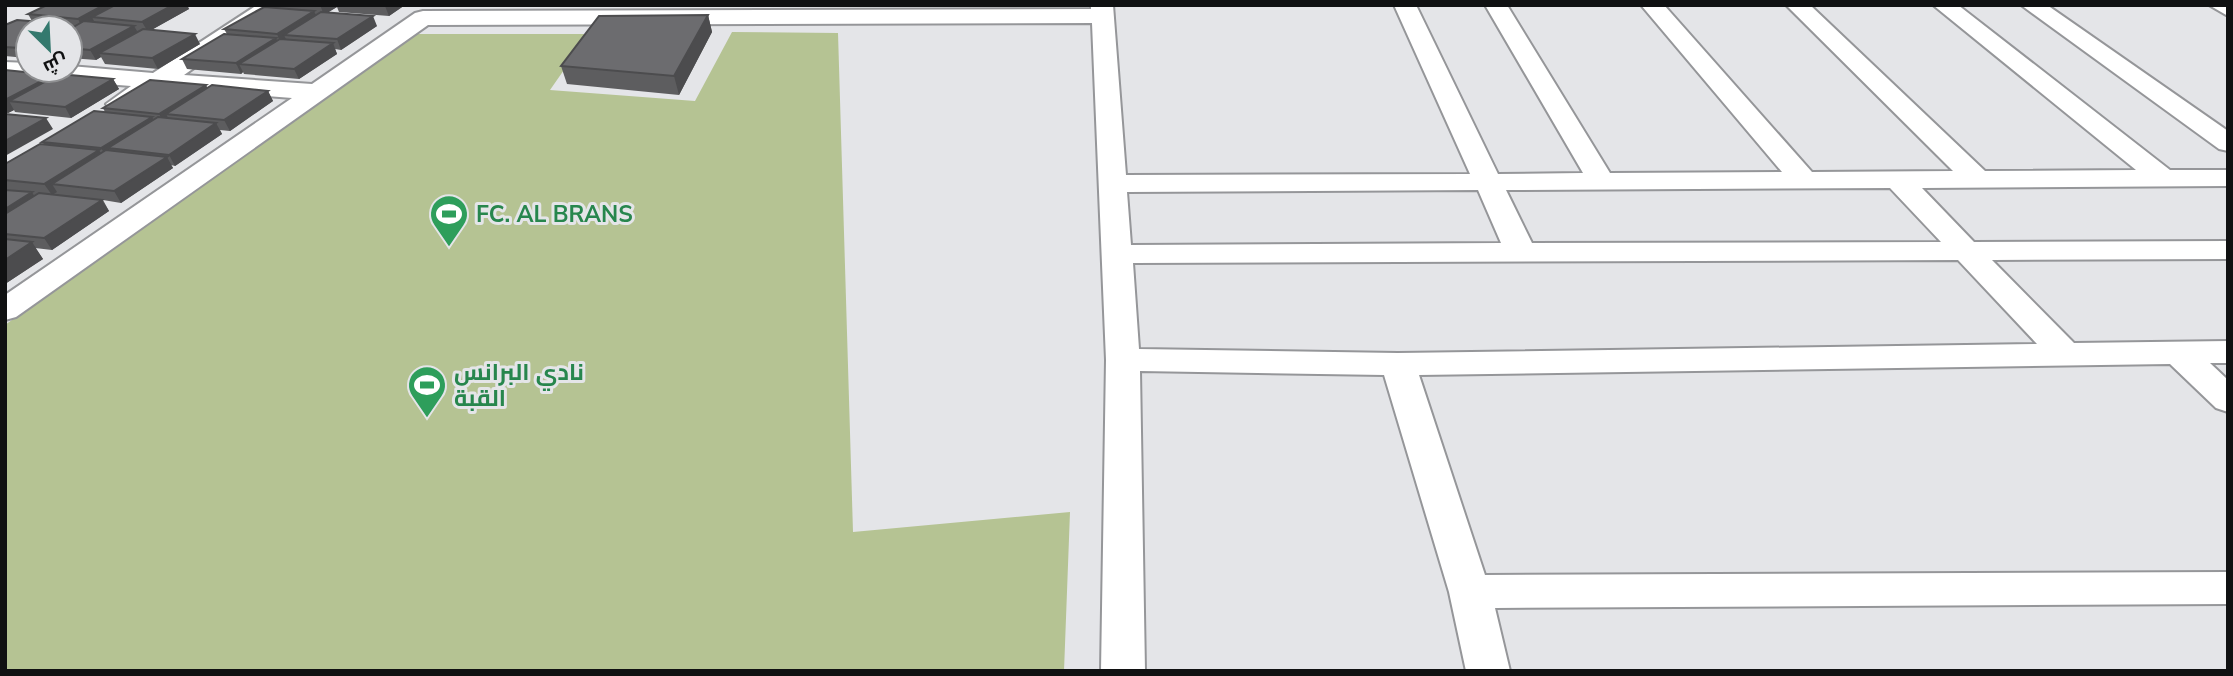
<svg xmlns="http://www.w3.org/2000/svg" width="2233" height="676" font-family="'Nunito Sans',Cairo,sans-serif">
  <rect width="100%" height="100%" fill="#e4e5e8"/>
  <path fill="#b5c393" d="M732,32L838,33L853,532L1070,512L1064,671H5V325L408,34H589L550,90L695,101Z"/>
  <g fill="none" stroke-linecap="round" stroke-linejoin="round">
    <defs>
      <path id="street" d="M257,5H283L184,75L312,84L415,13L423,11L1091,9V5H1113L1126,175L1470,174L1394,5H1416L1498,174L1583,173L1485,5H1507L1610,173L1782,172L1641,5H1664L1812,172L1953,171L1786,5H1810L1985,171L2136,170L1933,5H1958L2170,170H2228V186L1922,188L1974,242L2228,241V259L1992,260L2074,343L2228,341V363H2210L2228,380V412L2216,408L2170,364L1419,375L1485,575L2228,572V604L1495,608L1510,671H1466L1449,592L1384,375L1140,371L1145,671H1101L1106,360L1092,23L428,25L16,317L5,320V295L292,98L162,88L119,112L110,109L106,104L131,86L5,76V62L28,63V70H70V66L153,73ZM1890,188L1941,242L1532,243L1506,190ZM1478,190L1501,243L1131,245L1127,192ZM1958,260L2037,344L1398,353L1139,349L1133,263Z
        M2021,5H2047L2228,131V151L2219,149Z
        M2209,5H2228V16Z"/>
    </defs>
    <use href="#street" stroke="#959699" stroke-width="4"/>
    <use href="#street" fill="#fff" fill-rule="evenodd"/>
  </g>
  <path fill="#5d5d5f" d="M47,5H187L189,9L151,30L200,44L158,69L105,64L101,57L96,60L70,58V29L71,28H28V57L26,58L5,56V25L32,21L28,14Z
    M271,5H405L389,16L339,12L337,7L328,12L377,26L341,50L335,49L337,54L299,79L244,74L243,72L241,74L187,69L182,59L227,34L224,29L272,7Z
    M708,15L712,32L679,95L567,84L561,66Z
    M5,70L54,77L113,79L119,89L71,118L15,112L14,110L8,113H5Z
    M206,85L207,88L268,91L273,101L230,131L220,130L222,134L175,166L171,165L173,168L121,203L103,200L109,211L52,250L35,248L43,259L5,284V164L44,144L42,142L105,112L103,108Z"/>
  <path fill="#4c4c4e" d="M104,5H126L92,17L95,23L83,29L78,19Z
    M173,5H187L189,9L148,32L142,22Z
    M320,5H336L337,7L324,15Z
    M387,5H405L389,16L385,6Z
    M314,11L319,21L284,35L287,41L281,44L277,34Z
    M708,15L712,32L679,95L674,76Z
    M373,16L377,26L341,50L337,39Z
    M67,24L69,28H59Z
    M134,26L140,36L99,53L101,57L96,60L90,50Z
    M195,34L200,44L158,69L152,58Z
    M276,38L281,49L239,64L243,72L241,74L236,63Z
    M333,43L337,54L299,79L294,69Z
    M28,44V57L26,58L20,48Z
    M53,75L59,85L9,101L14,110L8,113L5,109V100Z
    M113,79L119,89L71,118L65,107Z
    M206,85L211,96L166,114L170,121L165,124L159,114Z
    M268,91L273,101L230,131L224,120Z
    M152,117L158,127L108,148L113,156L108,159L101,148Z
    M46,118L53,129L5,156V141Z
    M216,123L222,134L175,166L169,155Z
    M99,150L106,161L52,184L57,192L52,195L44,184Z
    M167,157L173,168L121,203L114,191Z
    M32,192L39,204L5,225V209Z
    M102,200L109,211L52,250L44,238Z
    M32,242L43,259L5,284V260Z"/>
  <path fill="#6c6c6f" stroke="#4c4c4e" stroke-width="2" d="M47,5H104L78,19L28,14Z
    M115,5H173L142,22L92,17Z
    M264,7L314,11L277,34L224,29Z
    M321,12L373,16L337,39L284,35Z
    M708,15L674,76L561,66L599,16Z
    M17,20L67,24L59,28H28V44L20,48L5,47V25Z
    M84,21L134,26L90,50L70,48V29Z
    M143,29L195,34L152,58L99,53Z
    M224,34L276,38L236,63L182,59Z
    M280,39L333,43L294,69L239,64Z
    M5,70L53,75L5,100Z
    M59,74L113,79L65,107L9,101Z
    M150,80L206,85L159,114L103,108Z
    M212,85L268,91L224,120L166,114Z
    M94,111L152,117L101,148L42,142Z
    M5,114L46,118L5,141Z
    M158,117L216,123L169,155L108,148Z
    M40,144L99,150L44,184L5,180V164Z
    M106,150L167,157L114,191L52,184Z
    M5,190L32,192L5,209Z
    M39,193L102,200L44,238L5,234V214Z
    M5,239L32,242L5,260Z"/>
  <defs>
    <symbol id="stadium-pin" viewBox="-11 -11 22 30"><path d="M0 17L-7.5 6A9.5 9.5 0 1 1 7.5 6Z" fill="#2e9e5b" stroke="#e4e5e8"/><path d="M0-5a6.5 5 0 1 0 0 10a6.5 5 0 1 0 0-10ZM-3.5-1.8h7v3.6h-7Z" fill="#fff"/></symbol>
  </defs>
  <g fill-rule="evenodd">
    <use href="#stadium-pin" x="427" y="192" width="44" height="60"/>
    <use href="#stadium-pin" x="405" y="363" width="44" height="60"/>
  </g>
  <g text-anchor="middle" dominant-baseline="central" stroke-width="6" stroke-linejoin="round" paint-order="stroke">
    <g font-size="23" font-weight="bold" fill="#27864d" stroke="#e4e5e8" text-anchor="start">
      <text x="476" y="214">FC. AL BRANS</text>
      <text x="454" y="372">نادي البرانس<tspan x="454" dy="26">القبة</tspan></text>
    </g>
  </g>
  <rect width="2233" height="676" fill="none" stroke="#101112" stroke-width="14"/>
  <g transform="translate(49 49) rotate(156)"><circle r="33" fill="#e4e5e8" stroke="#8f9092" stroke-width="2"/>
  <path d="M0-5L12 26L0 18L-12 26Z" fill="#34796e"/>
  <text y="-10" font-size="19" font-weight="bold" text-anchor="middle" fill="#101112">ش</text>
  </g>
</svg>
